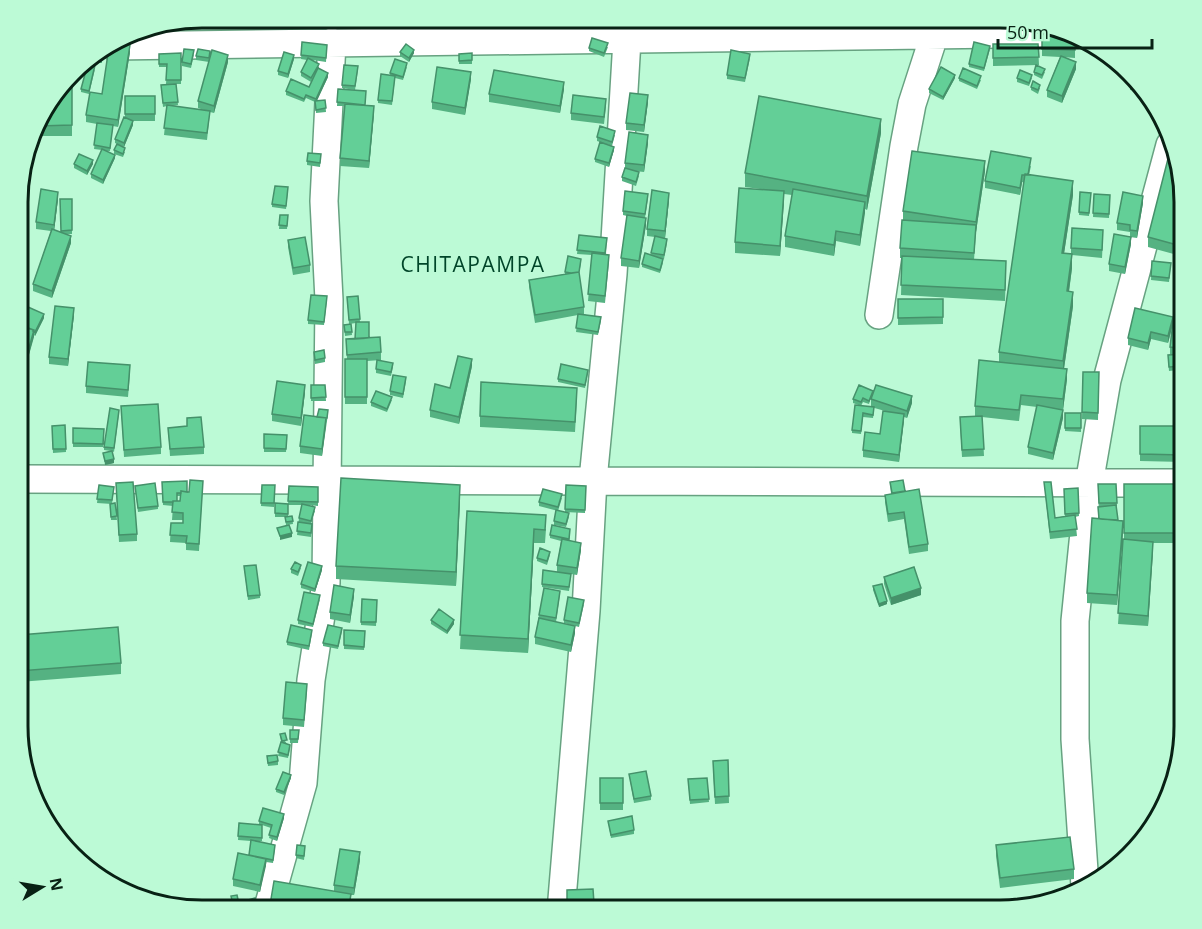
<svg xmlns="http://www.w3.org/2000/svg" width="1202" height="929" font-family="'Open Sans',sans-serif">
  <rect width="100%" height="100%" fill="#bcfad6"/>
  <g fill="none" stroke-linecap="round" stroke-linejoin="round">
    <defs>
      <path id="minor" d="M113,46L1072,33
        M879,315L904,146L912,104L934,36
        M19,479L1184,483
        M1085,886L1075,739V621L1089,484L1107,380L1170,145
        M267,911L303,783L311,680L326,583L329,300L324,201L332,42
        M561,911L586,611L593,480L613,274L627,40"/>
    </defs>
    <use href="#minor" stroke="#67a281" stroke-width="30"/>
    <use href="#minor" stroke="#fff" stroke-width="27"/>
  </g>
  <path fill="#55b282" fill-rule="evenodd" d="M317,18H329V20H317Z
    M342,18H375V23L342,20Z
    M194,19V22H178Z
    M1042,33L1075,36V58L1062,57L1076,69L1062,103L1047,97V90L1060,57L1042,56Z
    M302,42L327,45L326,62L313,60L319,67V68L328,77L317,100H325L326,112L316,113L315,102L306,98L304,102L286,95V91L309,87L311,82L301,76V72L307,60L301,59Z
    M993,44H1038L1039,65L993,66Z
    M608,47L604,57L589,51V48Z
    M990,49L984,71L969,67V64Z
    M102,52V63H92V58Z
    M130,52L118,127L113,126L110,151H106L115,158L103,184L91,178V174L102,150L94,149L97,124L86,122V115L102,94Z
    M400,52L414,53L409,62L400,56Z
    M181,53V84H176L178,105L172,106L204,110L198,108V101L209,62L196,60V56L210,54L228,62L214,113L210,112L207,140L164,135L167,106L163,107L161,85L174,84H166L167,67H159V54Z
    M472,53V64H459V58Z
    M194,54L191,68L182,66V62Z
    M750,58L745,82L727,79V75Z
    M294,59L288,78L278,75V71Z
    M407,67L403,80L395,78L392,105L378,103V100L390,75V73Z
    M95,69L89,94L81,92V89Z
    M358,70L355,90L342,88V85Z
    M1034,72H1045L1042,79L1034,75Z
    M1130,76L1142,91L1130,90Z
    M955,78L943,100L929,93V89Z
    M959,78L981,80L977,89L959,81Z
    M1017,78H1032L1029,86L1017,82Z
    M471,79L465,115L432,109V102Z
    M1031,87L1040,88L1038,94L1031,90Z
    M338,89L365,106L374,113L369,168L340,166L344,106H337Z
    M564,89L560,113L489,102V94Z
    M125,96H155V121H133V125L124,147L115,143V139L125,117Z
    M648,102L644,132L626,130V123Z
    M606,106L604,124L571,120V113Z
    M43,111L72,125V136H34Z
    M881,133L867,210L865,209L860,246L836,241L834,256L785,247V236L792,195L784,194L780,256L735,253V242L760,189L745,187V173Z
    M615,135L612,146L597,141V137Z
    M648,143L644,172L635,171L639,176L636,186L622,181V177L625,170V163Z
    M114,150L125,152L123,157L114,154Z
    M614,150L609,167L595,162V159Z
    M321,154L320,167L307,165V161Z
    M74,164H93L87,175L74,168Z
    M1031,166L1029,175L1073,195L1064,253L1071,254V248L1103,237L1102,258L1072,255V268L1069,292L1073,306L1064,369L1067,379L1063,410L1058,409L1063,418L1053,460L1028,454V447L1037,407L1021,405L1019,421L982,417L984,456L962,457L960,424L975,416V406L999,362V352L1024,183L1022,182L1020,195L985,188V181Z
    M985,171L976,232L974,260L1006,272L1005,301L901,295L902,258H900V248L903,220V211Z
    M288,191L286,209L272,207V204Z
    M1080,192L1091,193L1089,216L1079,215Z
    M1094,194L1110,195L1109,218L1093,217Z
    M648,198L645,218L646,225L639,268L621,266V258L627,216L623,215V211Z
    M58,199L54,230L61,232L60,199H72V234H66L71,243L52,298L33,291V284L51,231L36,229V222Z
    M669,200L665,238H660L667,243L664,259L661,258L663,263L660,273L642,267V264L651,255L655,237L647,236V229Z
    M1143,203L1137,238L1130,237V232L1117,230V223Z
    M1184,203V246L1181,256L1148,247V237Z
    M280,215H288L287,229H279Z
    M579,235L607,238L606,254L609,262L605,303L588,301L592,255L577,254Z
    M288,240L310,265V272L293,275L288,247Z
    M1131,244L1125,274L1109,271V264Z
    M1152,261L1171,263L1169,282L1151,280Z
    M581,263L579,274L584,307V314L601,321L598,335L576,332L578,315L535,323L529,287V280L565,274V272Z
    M358,296L360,322L369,338L381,352V360L367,361V404H345V359H347L346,339H355L356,323L349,324L347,297Z
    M898,299H943V324L898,325Z
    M327,300L324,325L308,324V320Z
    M74,315L68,366L49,364V357Z
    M44,318L35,336L34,335L25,369L19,367V326Z
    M351,324L352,335L345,336L344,325Z
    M1173,324L1168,343L1151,339L1148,350L1128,345V338Z
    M1184,324V397H1178L1177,370L1169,371L1168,359L1173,355L1170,354V347Z
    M314,352L325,358V362L315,364Z
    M472,366L459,424L430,417V410Z
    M393,367L391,376L376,373V369Z
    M1083,372H1099L1098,420L1082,419Z
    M130,373L128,397L86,393V386Z
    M588,373L585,388L558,382V379Z
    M406,381L403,398L390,395V391Z
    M311,385H325L326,401H311Z
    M873,391L869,404L863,402L861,406L874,411L873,418L863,417L861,434L852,433V430L861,406L853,403V399Z
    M305,392L301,426L272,421V414Z
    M577,398L575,432L480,427V416Z
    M871,399L912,403L907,418L904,417L899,462L863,457V450L880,434L885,411L871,407Z
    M392,400L387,412L371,406V402Z
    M121,406L161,447V454L124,457Z
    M119,413L114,452L112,451L114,463L105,465L103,453L111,451L104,450V447Z
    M1065,413H1081V432L1065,431Z
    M328,414L322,456L300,453V446L317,417Z
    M187,418L204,447V454L170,456L168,428L187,426Z
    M65,425L66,452L53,453L52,426Z
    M1140,426H1184V462L1140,461Z
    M73,428L104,429L103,447H73Z
    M264,434L287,435L286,452H264Z
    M203,481L199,551L186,550V543L170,542L171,523H183V520H172L173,506L163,505L162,482L189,492ZM177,496H180V501H177Z
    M890,482L905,491L928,544V551L909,554L904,519L888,522L885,502V495L891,494Z
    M1044,482L1055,518L1065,516L1064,489L1078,488L1079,516L1075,517L1077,536L1050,539Z
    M116,483L137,534V541L119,542Z
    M1098,484H1116L1117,506H1116L1118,520L1123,531L1117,605L1087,603V593L1099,519Z
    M1124,484H1184V543H1153L1148,626L1118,624L1124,539Z
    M99,485L114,487L112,504L115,503L117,520H111L110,504H112L97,503Z
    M262,485H275L274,507L261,506Z
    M566,485L586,486L585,513L565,512L569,517L566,527L554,525V521L565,512Z
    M135,486L158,506V509L138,512Z
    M289,486L318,487V506L308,505L315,511L311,523L312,527L311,537L297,535L299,518L302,505H288Z
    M460,498L456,586L336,579V566Z
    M562,498L558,511L539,506V502Z
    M275,503L288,504V516H292L293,524L286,525L285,517H275Z
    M467,511L546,529L545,543H534L528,653L460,649Z
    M570,533L569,541L581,550L577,575L571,574L569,591L542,587V584L557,572V565L561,541L550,538V535Z
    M550,555L547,565L537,561V558Z
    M244,566L260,595V598L248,600Z
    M301,568L298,576L291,573V569Z
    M322,570L315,592L301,588V584Z
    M884,577L921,595L891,605L884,584Z
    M873,586L887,604L879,607L873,590Z
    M560,594L556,622L575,633L571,652L535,644V637L539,615Z
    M354,596L350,623L330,619V612Z
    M320,599L313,627L298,624V620Z
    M377,600L376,626L361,625V622Z
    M584,604L579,627L564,623V620Z
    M431,620L454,624L447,634L431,624Z
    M344,630L365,631L364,650L344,649Z
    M342,631L338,649L323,646V643Z
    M312,633L309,650L287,645V642Z
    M19,635L121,663V674L19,682Z
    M307,691L304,727L283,725V718Z
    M290,730H299L298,743H290Z
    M280,734L290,748L288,758L278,756L281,742Z
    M267,756L278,761V765L268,766Z
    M728,760L729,803L715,804L713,768Z
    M629,774L651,796V800L634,803Z
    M291,778L284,795L276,792V789Z
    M600,778H623V810H600Z
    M707,778L709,802L690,804L688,779Z
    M284,818L277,841L269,838L271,828L262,825V841H256L275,848L273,863L266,862L260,892L233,886V879L249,855L251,841L238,840L239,823L259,825V821Z
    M608,821L634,830V834L611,838Z
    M996,845L1074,869V879L1000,888L996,856Z
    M305,850L304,860L296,858V855Z
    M360,860L354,895H351V904L334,891V885Z
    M593,889L594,907L567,908V890Z
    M231,896L239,904V908L233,909Z
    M248,900L256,904V907L249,908Z"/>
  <path fill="#45916a" d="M130,45V52L118,127V120Z
    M414,50V53L409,62V58Z
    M228,55V62L214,113V106Z
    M294,55V59L288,78V74Z
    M1076,62V69L1062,103V96Z
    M471,72V79L465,115V108Z
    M328,73V77L316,103V99Z
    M955,75V78L943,100V97Z
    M564,82V89L560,113V106Z
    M648,95V102L644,132V125Z
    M374,106V113L369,168V161Z
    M881,119V133L867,210V196Z
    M133,121V125L124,147V143Z
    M648,135V143L644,172V165Z
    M614,147V150L609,167V163Z
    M115,155V158L103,184V180Z
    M93,160V164L87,175V171Z
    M985,161V171L976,232V222Z
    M1022,175V182L1020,195V188Z
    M1073,181V195L1062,267V253Z
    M784,191V202L780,256V246Z
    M58,192V199L54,232V225Z
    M669,193V200L665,238V231Z
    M1143,196V203L1137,238V231Z
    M865,202V213L860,246V235Z
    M646,218V225L639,268V261Z
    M836,231V241L834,256V245Z
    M1184,235V246L1181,256V246Z
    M71,236V243L52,298V291Z
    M1131,237V244L1125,274V267Z
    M1072,254V268L1067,305V291Z
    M1073,292V306L1063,375V361Z
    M26,294V297L19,299V295Z
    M74,308V315L68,366V359Z
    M44,314V318L35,336V332Z
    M1173,317V324L1168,343V336Z
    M34,330V337L25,369V362Z
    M1151,332V339L1148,350V343Z
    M472,359V366L459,424V417Z
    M1067,369V379L1063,410V399Z
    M305,385V392L301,426V418Z
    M912,396V403L907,418V411Z
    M1063,410V418L1053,460V453Z
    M904,414V421L899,462V455Z
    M326,418V425L322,456V449Z
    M114,459V463L105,465V461Z
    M460,485V498L456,586V572Z
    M1123,521V531L1117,605V595Z
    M25,522V529L20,585V578Z
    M534,529V543L528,653V639Z
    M292,533V537L280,540V536Z
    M1153,542V552L1148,626V616Z
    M581,543V550L577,575V568Z
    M322,566V570L315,592V589Z
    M921,588V595L891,605V598Z
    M354,589V596L350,623V615Z
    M887,601V604L879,607V604Z
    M454,620V624L447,634V631Z
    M575,626V633L571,652V645Z
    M291,775V778L284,795V792Z
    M284,814V818L277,841V837Z
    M360,852V860L354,895V888Z
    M266,859V866L260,892V885Z
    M351,894V904L350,911H348Z"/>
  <path fill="#63cf97" stroke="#45916a" stroke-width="1.5" d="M1042,33L1074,35L1075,36V50L1042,49Z
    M592,38L608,43L604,53L589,48Z
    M302,42L327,45L326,58L301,55Z
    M974,42L990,46L984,68L969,64Z
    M117,43L130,45L118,120L86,115L90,92L102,94L109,47Z
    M406,44L414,50L409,58L400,52Z
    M993,44H1038L1039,57L993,58Z
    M184,49L194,50L191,64L182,62Z
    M198,49L210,51L209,58L196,56Z
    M212,50L228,55L214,106L198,101Z
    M731,50L750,54L745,78L727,75Z
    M102,52V59H92V58Z
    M284,52L294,55L288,74L278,71Z
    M181,53V80H166L167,64H159V54Z
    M472,53V60L459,61V54Z
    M1061,56L1076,62L1062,96L1047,90Z
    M308,58L319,64L311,78L301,72Z
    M395,59L407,63L403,77L390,73Z
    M88,63L95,65L89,91L81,89Z
    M344,65L358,66L355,86L342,85Z
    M1036,65L1045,69L1042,75L1034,72Z
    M437,67L471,72L465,108L432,102Z
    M941,67L955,75L943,97L929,89Z
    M318,68L328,73L316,99L306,95L304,99L286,91L291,79L309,87Z
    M963,68L981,76L977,86L959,78Z
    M494,70L564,82L560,106L489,94Z
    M1020,70L1032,75L1029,83L1017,78Z
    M381,74L395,76L392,101L378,100Z
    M72,75V125L38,126L43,111Z
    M1130,76L1136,83L1130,82Z
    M1033,81L1040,85L1038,90L1031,87Z
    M176,84L178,102L163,103L161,85Z
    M338,89L366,91L365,105L337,102Z
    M630,93L648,95L644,125L626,123Z
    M573,95L606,99L604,117L571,113Z
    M125,96H155V114H125Z
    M759,96L881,119L867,196L745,173Z
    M325,100L326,108L316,110L315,101Z
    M345,104L374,106L369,161L340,158Z
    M167,105L210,111L207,133L164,128Z
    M124,117L133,121L124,143L115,139Z
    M97,123L113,125L110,148L94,145Z
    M600,126L615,131L612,142L597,137Z
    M629,132L648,135L644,165L625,163Z
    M600,142L614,147L609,163L595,159Z
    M117,144L125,148L123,154L114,150Z
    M1171,147L1184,203V235L1181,246L1148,237Z
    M102,149L115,155L103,180L91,174Z
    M912,151L985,161L976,222L903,211Z
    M991,151L1031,158L1028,175H1022L1020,188L985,181Z
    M308,153L321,154L320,163L307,161Z
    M79,154L93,160L87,171L74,164Z
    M625,168L639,172L636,182L622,177Z
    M1025,174L1073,181L1062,253L1072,254L1067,291L1073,292L1063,361L999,352Z
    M275,186L288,187L286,206L272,204Z
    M739,188L784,191L780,246L735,242Z
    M41,189L58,192L54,225L36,222Z
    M793,189L865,202L860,235L836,231L834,245L785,236Z
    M652,190L669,193L665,231L647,229Z
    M625,191L648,194L645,214L623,211Z
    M1080,192L1091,193L1089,213L1079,212Z
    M1123,192L1143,196L1137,231L1130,230V225L1117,223Z
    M1094,194L1110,195L1109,214L1093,213Z
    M60,199H72V230L61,231Z
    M280,215H288L287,226L279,225Z
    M627,215L646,218L639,261L621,258Z
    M902,220L976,225L974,253L900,248Z
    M1072,228L1103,230L1102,250L1071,248Z
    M52,229L71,236L52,291L33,284Z
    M1114,234L1131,237L1125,267L1109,264Z
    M579,235L607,238L605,253L577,250Z
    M655,236L667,239L664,255L651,253Z
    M305,237L310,265L293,268L288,240Z
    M592,253L609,255L605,296L588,294Z
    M645,253L663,259L660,270L642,264Z
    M568,256L581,259L579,272L571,273L565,272Z
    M902,256L1006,261L1005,290L901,285Z
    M1152,261L1171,263L1169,278L1151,276Z
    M579,272L584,307L535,315L529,280Z
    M23,279L26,294L19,295V280Z
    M311,295L327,296L324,322L308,320Z
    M358,296L360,319L349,320L347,297Z
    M898,299H943V317L898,318Z
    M55,306L74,308L68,359L49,357Z
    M28,307L44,314L35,332L33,331L34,330L20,325Z
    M1135,308L1173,317L1168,336L1151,332L1148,343L1128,338Z
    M578,314L601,317L598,332L576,328Z
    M356,322H369V338L355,339Z
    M1173,322L1184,324V349L1170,347Z
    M351,324L352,332H345L344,325Z
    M19,326L34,330L25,362L19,360Z
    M380,337L381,352L347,355L346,339Z
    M324,350L325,358L315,360L314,352Z
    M1184,354V366L1169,367L1168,355Z
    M458,356L472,359L459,417L430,410L435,384L450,388Z
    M345,359H367V397H345Z
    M377,360L393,363L391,372L376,369Z
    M979,360L1067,369L1063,399L1021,395L1019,410L975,406Z
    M88,362L130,365L128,390L86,386Z
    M561,364L588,370L585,385L558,379Z
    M1177,369H1184V393L1178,394Z
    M1083,372H1099L1098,413L1082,412Z
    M393,375L406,377L403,394L390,391Z
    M277,381L305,385L301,418L272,414Z
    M481,382L577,388L575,422L480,416Z
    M311,385H325L326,397L311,398Z
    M859,385L873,391L869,401L863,398L861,402L853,399Z
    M876,385L912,396L907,411L871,399Z
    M376,391L392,397L387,409L371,402Z
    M158,404L161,447L124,450L121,406Z
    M855,405L874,407L873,415L863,413L861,431L852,430Z
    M1037,405L1063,410L1053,453L1028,447Z
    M110,408L119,410L114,448L104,447Z
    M319,409L328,410L327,418L317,417Z
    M883,411L904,414L899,455L863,450L865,432L880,434Z
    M1065,413H1081V428H1065Z
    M304,415L326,418L322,449L300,446Z
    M982,416L984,449L962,450L960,417Z
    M201,417L204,447L170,449L168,428L187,426V418Z
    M65,425L66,449H53L52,426Z
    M1140,426H1184V455L1140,454Z
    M73,428L104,429L103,444L73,443Z
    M264,434L287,435L286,449L264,448Z
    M112,451L114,459L105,461L103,453Z
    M341,478L460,485L456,572L336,566Z
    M190,480L203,481L199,544L186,543L187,536L170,535L171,523H183V513L172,512L173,501H180L181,491L189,492Z
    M903,480L905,491L892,493L890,482Z
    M187,481V492L181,491V493H177V501H173V502H163L162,482Z
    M133,482L137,534L119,535L116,483Z
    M1044,482H1051L1055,518L1075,515L1077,529L1050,532Z
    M155,483L158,506L138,508L135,486Z
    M1098,484H1116L1117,503H1099Z
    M1124,484H1184V533H1124Z
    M99,485L114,487L112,500L97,499Z
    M262,485H275L274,503H261Z
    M566,485L586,486L585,510L565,509Z
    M289,486L318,487V502L288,501Z
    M1078,488L1079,513L1065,514L1064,489Z
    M543,489L562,494L558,507L539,502Z
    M919,489L928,544L909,547L904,512L888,514L885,495Z
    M115,503L117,516L111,517L110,504Z
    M275,503L288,504V514L275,513Z
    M302,504L315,507L311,521L299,518Z
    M1116,505L1118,520L1099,519L1098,507Z
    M556,510L569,513L566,524L554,521Z
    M467,511L546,515L545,530L534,529L528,639L460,635Z
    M292,516L293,521L286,522L285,517Z
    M1092,518L1123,521L1117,595L1087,593Z
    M19,522H25L20,578H19Z
    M298,522L312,524L311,533L297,531Z
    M289,525L292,533L280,536L277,528Z
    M552,525L570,529L569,539L550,535Z
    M562,539L581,543L577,568L557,565Z
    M1123,539L1153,542L1148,616L1118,613Z
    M540,548L550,552L547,561L537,558Z
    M295,562L301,565L298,572L291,569Z
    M308,562L322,566L315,589L301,584Z
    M256,565L260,595L248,596L244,566Z
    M914,567L921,588L891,598L884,577Z
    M543,570L571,574L569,587L542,584Z
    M882,584L887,601L879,604L873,586Z
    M334,585L354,589L350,615L330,612Z
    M544,588L560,591L556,618L539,615Z
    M304,592L320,595L313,624L298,620Z
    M568,597L584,600L579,623L564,620Z
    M362,599L377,600L376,622H361Z
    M439,609L454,620L447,631L431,620Z
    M539,618L575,626L571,645L535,637Z
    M291,625L312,630L309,646L287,642Z
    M328,625L342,628L338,646L323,643Z
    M118,627L121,663L19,671V635Z
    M344,630L365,631L364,647L344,645Z
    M286,682L307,684L304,720L283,718Z
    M290,730H299L298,739H290Z
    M285,733L287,740L282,741L280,734Z
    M281,742L290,745L288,755L278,752Z
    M277,755L278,761L268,763L267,756Z
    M24,758L27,759L26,768Z
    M728,760L729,796L715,797L713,761Z
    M646,771L651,796L634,799L629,774Z
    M283,772L291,775L284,792L276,789Z
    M600,778H623V803H600Z
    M707,778L709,799L690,800L688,779Z
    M263,808L284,814L277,837L269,835L272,825L259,821Z
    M632,816L634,830L611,835L608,821Z
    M239,823L262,825V838L238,836Z
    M1070,837L1074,869L1000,878L996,845Z
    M251,840L275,845L273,860L249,855Z
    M297,845L305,846L304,856L296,855Z
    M340,849L360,852L354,888L334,885Z
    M238,853L266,859L260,885L233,879Z
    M274,881L351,894L348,911H269Z
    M593,889L594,903L567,904V890Z
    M237,895L239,904L233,905L231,896Z
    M255,898L256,904L249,905L248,900Z
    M230,900L231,911H209L208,903Z
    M442,900L547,911H441Z
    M243,908L256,911H242Z"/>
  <g text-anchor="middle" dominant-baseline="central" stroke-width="5" stroke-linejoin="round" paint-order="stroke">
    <g font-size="21" letter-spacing="1.5" fill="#004529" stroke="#bcfad6">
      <text x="473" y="264">CHITAPAMPA</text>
    </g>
  </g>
  <path d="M0 0H1202V929H0ZM202 28H1000A174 174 0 0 1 1174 202V726A174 174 0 0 1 1000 900H202A174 174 0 0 1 28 726V202A174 174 0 0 1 202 28Z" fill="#bcfad6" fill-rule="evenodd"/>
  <path fill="none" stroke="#082114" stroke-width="3" d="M202 28H1000A174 174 0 0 1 1174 202V726A174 174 0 0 1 1000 900H202A174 174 0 0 1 28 726V202A174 174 0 0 1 202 28Z"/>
  <g transform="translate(42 887) rotate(79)" stroke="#bcfad6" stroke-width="4.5" paint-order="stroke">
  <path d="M0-4.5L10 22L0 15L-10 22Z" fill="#082114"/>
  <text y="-9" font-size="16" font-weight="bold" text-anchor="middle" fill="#082114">N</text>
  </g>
  <path d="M998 39v9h154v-9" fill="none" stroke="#082114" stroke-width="3"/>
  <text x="1007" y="39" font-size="18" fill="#082114" stroke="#bcfad6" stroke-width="4.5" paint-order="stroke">50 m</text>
</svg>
